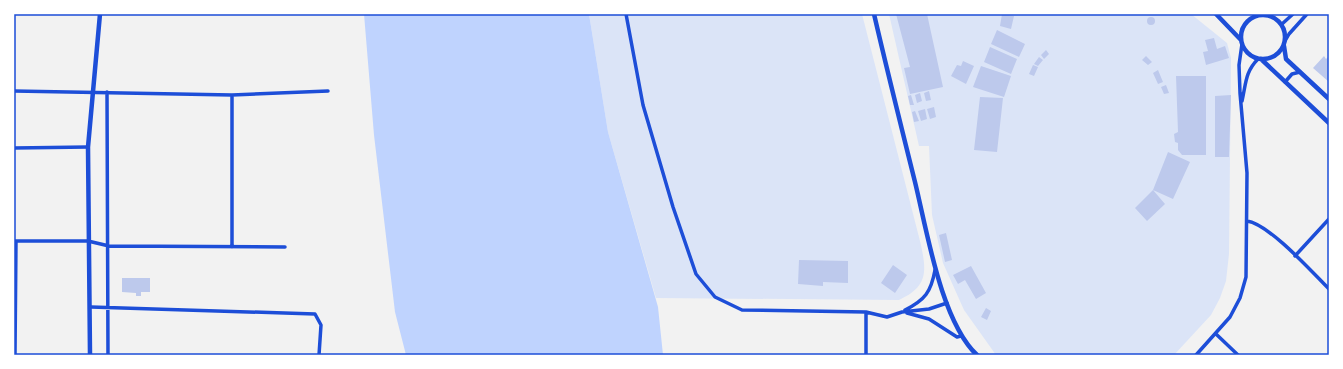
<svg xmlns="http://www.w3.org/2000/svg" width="1343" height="369" font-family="'PT Sans Narrow',sans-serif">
  <rect width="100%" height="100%" fill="#f2f2f2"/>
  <path fill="#dbe4f7" d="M589,14H862L921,245C927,273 927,287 899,300L656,298L608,132Z
    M889,14H1191L1227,43L1231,58L1229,254L1226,281L1220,298L1211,315L1174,355H996L964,310L943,263L932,215L929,146H919Z"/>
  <path fill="#bfd3fe" d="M364,14H589L608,132L658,307L663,355H406L395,312L374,135Z"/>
  <path fill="#bdc9ec" d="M896,14H927L943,87L910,94L904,68L910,67Z
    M1002,14L1014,16L1011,29L1000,26Z
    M1147 21a4 4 0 1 1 8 0a4 4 0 1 1-8 0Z
    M997,30L1025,44L1019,57L991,44Z
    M1214,38L1217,49L1225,46L1229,58L1206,65L1203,52L1208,51L1205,40Z
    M990,47L1017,59L1011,74L984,62Z
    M1046,50L1049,54L1044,59L1041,55Z
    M1146,56L1152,62L1148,65L1142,60Z
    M1324,56L1326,59L1329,56V82L1313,68Z
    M1039,57L1043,60L1038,66L1034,64Z
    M963,61L974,66L966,84L951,76L957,65L961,66Z
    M1033,65L1038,67L1034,76L1029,74Z
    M981,66L1011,76L1004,97L973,87Z
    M1158,70L1163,82L1158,84L1153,73Z
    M1176,76H1206V155H1182L1178,150V143L1175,142L1174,134L1178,132Z
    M1166,85L1169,93L1164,94L1161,87Z
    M929,91L931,100L926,101L924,93Z
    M920,93L922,101L917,103L915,95Z
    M911,95L914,105H910L908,96Z
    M1231,95L1229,157H1215V96Z
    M980,97L1003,98L997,152L974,150Z
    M934,107L936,117L930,119L927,109Z
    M925,109L927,119L921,121L918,111Z
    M915,111L919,121L914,122L912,112Z
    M1168,152L1190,162L1173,199L1153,190Z
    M1153,190L1165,204L1147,221L1135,208Z
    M946,233L952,260L945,262L939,235Z
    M799,260L848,261V283L823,282V286L798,284Z
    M893,265L907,275L895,293L881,283Z
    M971,266L986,293L976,299L965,280L958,284L953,275Z
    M122,278H150V292H141V296H136V293L122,292Z
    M986,308L991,311L987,320L981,317Z"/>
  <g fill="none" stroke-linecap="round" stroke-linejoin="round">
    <path stroke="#1d4ed8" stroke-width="3.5" d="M626,14L643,105L673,207L696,274L715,297L742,310L866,312L887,317L902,312L929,309L947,303
      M1282,24L1293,14
      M1285,41L1289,34L1307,14
      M1285,82L1292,74L1300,72
      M14,91L232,95L328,91
      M107,92L108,355
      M1242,101C1246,84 1245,72 1258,59
      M14,148L88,147
      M1247,221C1269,224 1312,272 1329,289
      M14,241H88L109,246L285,247
      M232,247V95
      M1295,256L1329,219
      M91,307L315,314L321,325L319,355
      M905,310C925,300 931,292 935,270
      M866,312V355
      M907,313L929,319L957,337L961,336
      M1216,334L1238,355
      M15,355L16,241
      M1196,355L1230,317L1240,298L1246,277L1247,173L1240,93L1239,65L1242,44"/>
    <path stroke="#1d4ed8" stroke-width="4.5" d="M874,14C887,70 901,126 915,182C927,231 941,321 977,355
      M1216,14L1241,40
      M1241 37a22 22 0 1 1 44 0a22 22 0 1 1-44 0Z
      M1284,46L1286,59L1329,99
      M1261,59L1329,123
      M90,355L88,147L100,14"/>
  </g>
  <rect width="1343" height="369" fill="none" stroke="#ffffff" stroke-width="30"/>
  <rect x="15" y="15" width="1313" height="339" fill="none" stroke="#1d4ed8" stroke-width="1.5"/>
</svg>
